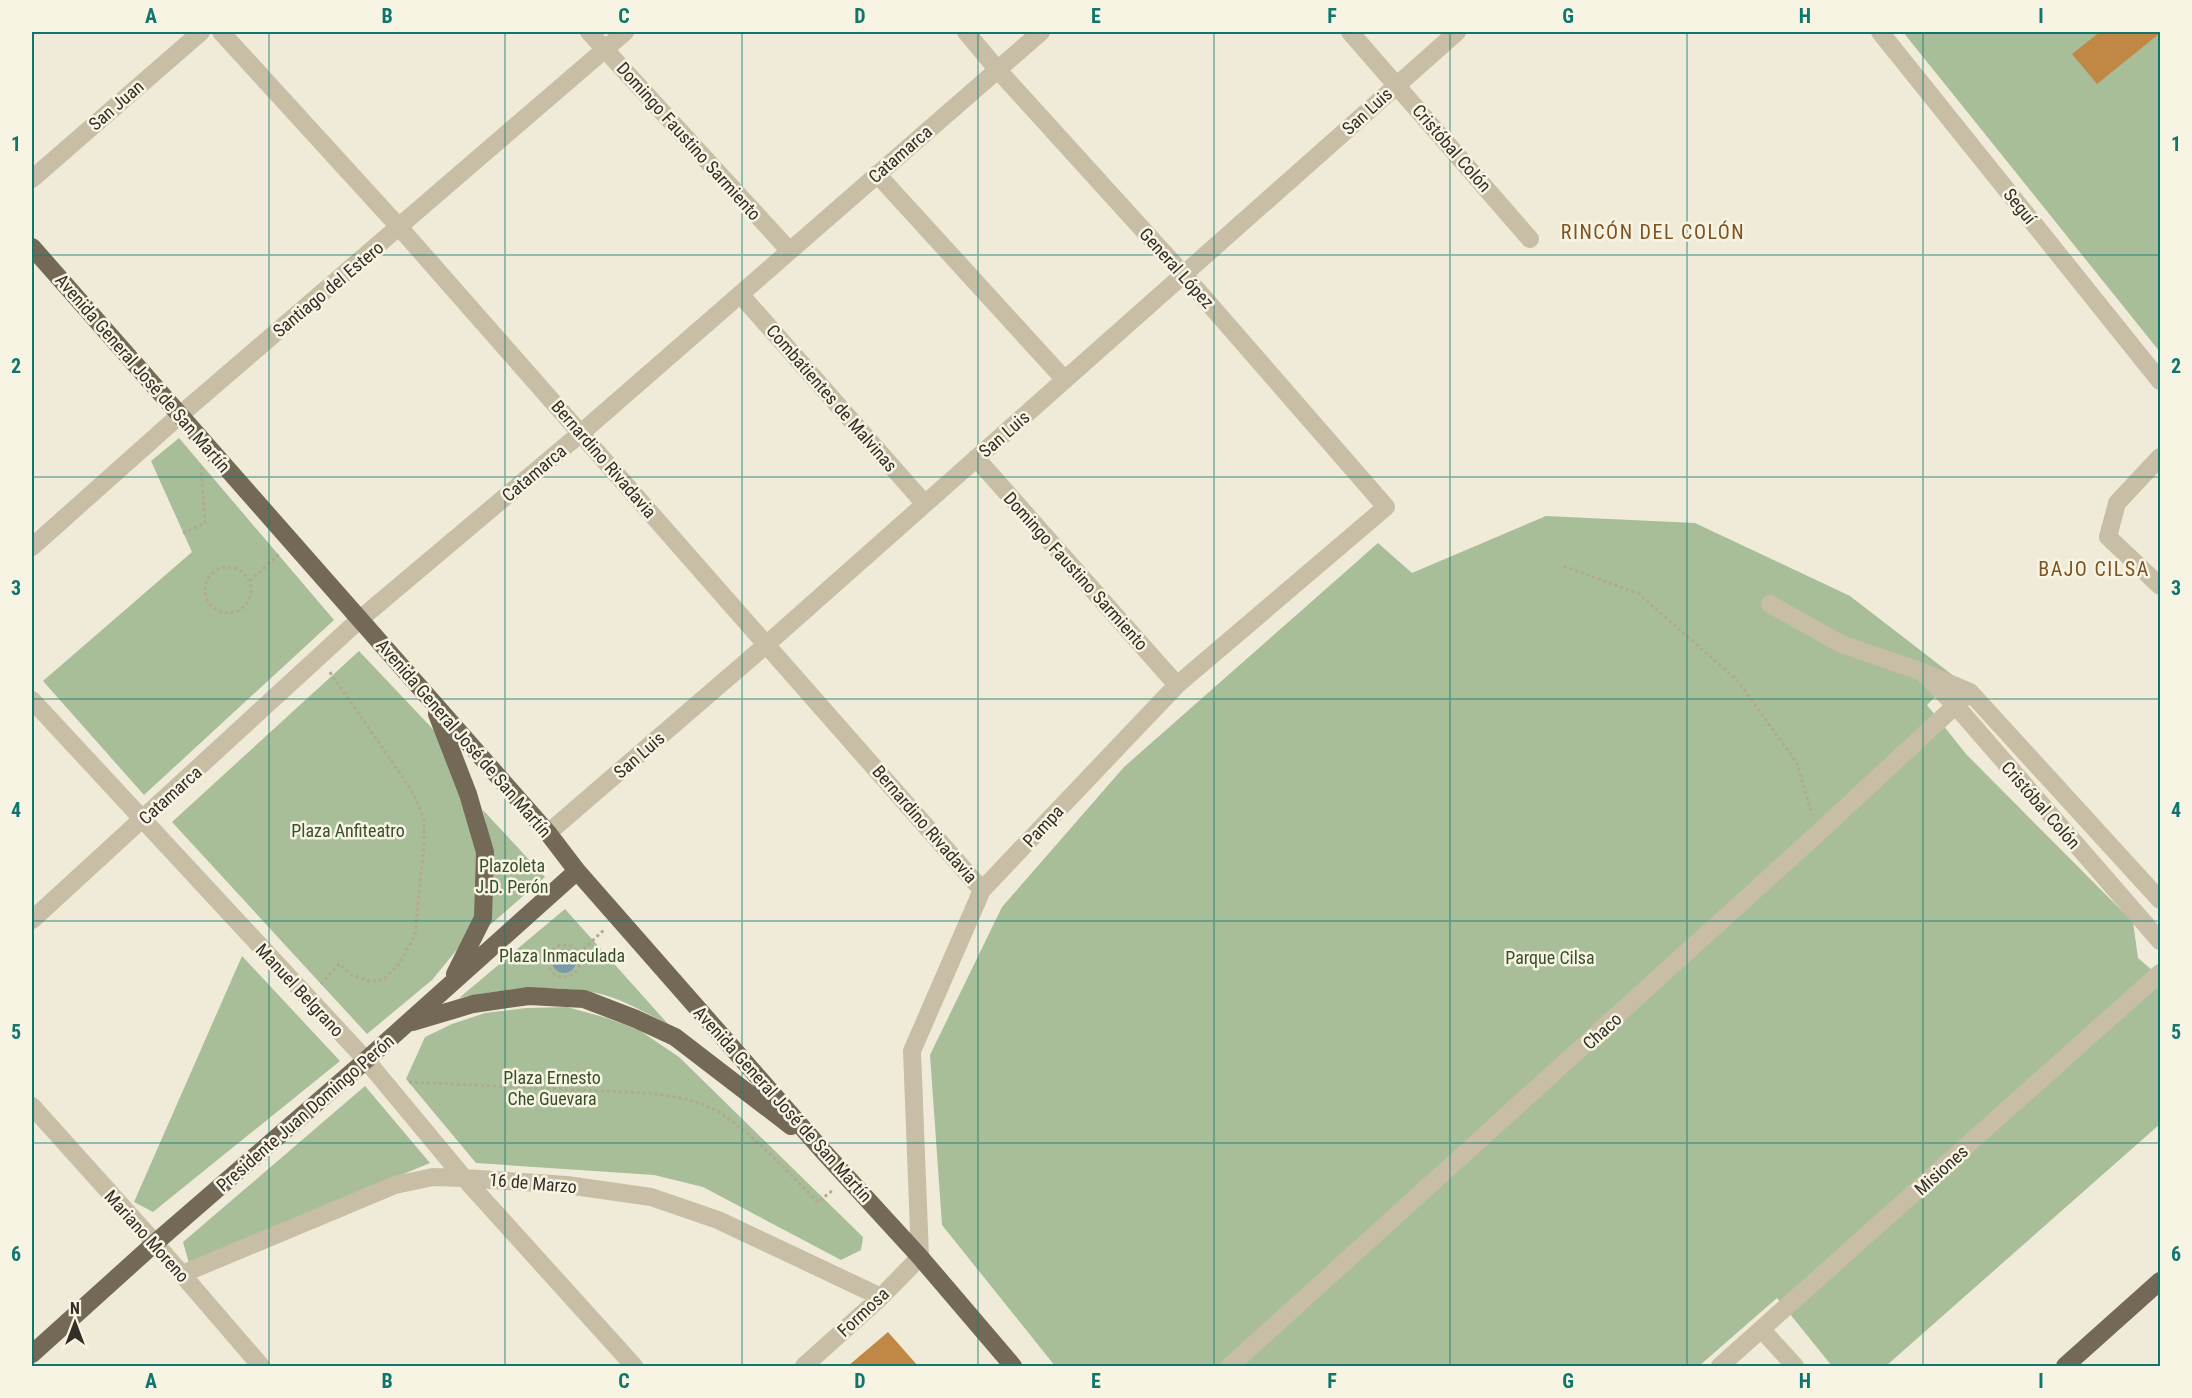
<svg xmlns="http://www.w3.org/2000/svg" width="2192" height="1398" font-family="'Roboto Condensed',sans-serif">
  <rect width="100%" height="100%" fill="#f0ebd8"/>
  <path fill="#a7be99" d="M1903,32H2160V352Z
    M179,438L334,620L144,795L43,681L192,552L151,461Z
    M1546,516L1695,523L1850,596L1955,677L1927,705L1966,754L2133,922L2138,958L2160,977V1124L1886,1366H1832L1777,1298L1699,1366H1055L942,1225L930,1055L1002,907L1124,767L1378,543L1412,573Z
    M359,651L447,744L485,852L483,918L432,980L367,1034L172,822Z
    M483,810L545,877L482,932L491,848Z
    M565,909L668,1024C645,1013 621,998 596,993C551,984 504,989 459,998Z
    M242,956L340,1061L153,1212L134,1202Z
    M567,1007L607,1018L639,1030L679,1057L863,1237L861,1250L841,1260L703,1187L654,1175L476,1163L406,1079L425,1037L452,1024L485,1013L526,1008Z
    M365,1086L430,1163L189,1263L183,1242Z"/>
  <path fill="#789aab" d="M552 961a12 12 0 1 1 24 0a12 12 0 1 1-24 0Z"/>
  <path fill="#c18745" d="M2100,32H2160V33L2097,84L2072,54Z
    M888,1332L918,1366H848Z"/>
  <g fill="none" stroke-linecap="round" stroke-linejoin="round">
    <path stroke="#b2a98f" stroke-width="3" stroke-dasharray="3 3" stroke-linecap="butt" d="M183,533L205,523L201,467
      M1564,566L1639,594L1738,681L1797,763L1812,815
      M205 590a23 23 0 1 1 46 0a23 23 0 1 1-46 0Z
      M250,581L279,554
      M548 961a16 16 0 1 1 32 0a16 16 0 1 1-32 0Z
      M579,953L604,930
      M321,984L339,964L350,974L372,982L385,978L399,964L408,948L415,935L424,845V820L417,801L404,779L329,671
      M409,1082L650,1093C669,1096 691,1098 709,1107C745,1124 789,1174 818,1202L833,1190"/>
    <path stroke="#c7bea5" stroke-width="18" d="M221,32L400,228L982,890
      M589,32L789,250
      M1350,32L1530,239
      M1880,32L2160,381
      M877,174L1065,380
      M32,179L201,32
      M740,294L924,503
      M2160,457L2117,503L2108,537L2160,586
      M976,458L1177,685
      M32,547L180,415L625,32
      M1770,604L1841,644L1920,671L1970,692L2160,900
      M1926,676L1956,706L2160,941
      M32,700L366,1060L464,1178L634,1366
      M548,833L767,644L1457,32
      M32,920L359,620L581,433L1041,32
      M32,1106L155,1243L261,1366
      M182,1274L395,1185L433,1177L464,1178L567,1185L651,1197L718,1220L881,1297
      M1762,1330L1795,1366
      M804,1366L881,1297L920,1257L912,1051L982,890L1177,685L1386,507L1184,275L997,69L966,32
      M1230,1366L1817,834L1970,692
      M1720,1366L2160,973"/>
    <path stroke="#746957" stroke-width="18" d="M32,247L548,833L577,871L822,1150L920,1257L1013,1366
      M437,714L468,794L485,852L483,918L455,974
      M413,1022L473,1004L529,996L584,999L636,1019L675,1037L791,1126
      M32,1354L155,1243L366,1060L577,871
      M2065,1366L2160,1281"/>
  </g>
  <path fill="none" stroke="#0f766e" stroke-width="1.5" stroke-opacity="0.55" d="M269,32V1366M505,32V1366M742,32V1366M978,32V1366M1214,32V1366M1450,32V1366M1687,32V1366M1923,32V1366M32,255H2160M32,477H2160M32,699H2160M32,921H2160M32,1143H2160"/>
  <g text-anchor="middle" dominant-baseline="central" stroke-width="5" stroke-linejoin="round" paint-order="stroke">
    <g font-size="18" fill="#332e26" stroke="#f8f4e4">
      <text transform="translate(116 105) rotate(-41)">San Juan</text>
      <text transform="translate(1367 111) rotate(-42)">San Luis</text>
      <text transform="translate(689 141) rotate(48)">Domingo Faustino Sarmiento</text>
      <text transform="translate(1452 148) rotate(49)">Cristóbal Colón</text>
      <text transform="translate(900 154) rotate(-41)">Catamarca</text>
      <text transform="translate(2020 206) rotate(51)">Seguí</text>
      <text transform="translate(1177 268) rotate(48)">General López</text>
      <text transform="translate(328 289) rotate(-40)">Santiago del Estero</text>
      <text transform="translate(143 373) rotate(49)">Avenida General José de San Martín</text>
      <text transform="translate(832 398) rotate(49)">Combatientes de Malvinas</text>
      <text transform="translate(1004 434) rotate(-41)">San Luis</text>
      <text transform="translate(604 459) rotate(49)">Bernardino Rivadavia</text>
      <text transform="translate(534 473) rotate(-40)">Catamarca</text>
      <text transform="translate(1076 571) rotate(48)">Domingo Faustino Sarmiento</text>
      <text transform="translate(464 738) rotate(49)">Avenida General José de San Martín</text>
      <text transform="translate(639 755) rotate(-41)">San Luis</text>
      <text transform="translate(170 795) rotate(-42)">Catamarca</text>
      <text transform="translate(2041 805) rotate(49)">Cristóbal Colón</text>
      <text transform="translate(925 824) rotate(49)">Bernardino Rivadavia</text>
      <text transform="translate(1043 826) rotate(-47)">Pampa</text>
      <text transform="translate(300 990) rotate(47)">Manuel Belgrano</text>
      <text transform="translate(1602 1031) rotate(-42)">Chaco</text>
      <text transform="translate(783 1104) rotate(48)">Avenida General José de San Martín</text>
      <text transform="translate(305 1113) rotate(-41)">Presidente Juan Domingo Perón</text>
      <text transform="translate(1941 1170) rotate(-42)">Misiones</text>
      <text transform="translate(533 1183) rotate(5)">16 de Marzo</text>
      <text transform="translate(147 1236) rotate(48)">Mariano Moreno</text>
      <text transform="translate(863 1312) rotate(-43)">Formosa</text>
    </g>
    <g font-size="18" fill="#37502b" stroke="#f8f4e4">
      <text x="348" y="830">Plaza Anfiteatro</text>
      <text x="512" y="865">Plazoleta<tspan x="512" dy="21">J.D. Perón</tspan></text>
      <text x="562" y="955">Plaza Inmaculada</text>
      <text x="1550" y="957">Parque Cilsa</text>
      <text x="552" y="1077">Plaza Ernesto<tspan x="552" dy="21">Che Guevara</tspan></text>
    </g>
    <g font-size="20" letter-spacing="1.5" fill="#7e5322" stroke="#f8f4e4">
      <text x="1653" y="232">RINCÓN DEL COLÓN</text>
      <text x="2094" y="569">BAJO CILSA</text>
    </g>
  </g>
  <rect width="2192" height="1398" fill="none" stroke="#f8f4e4" stroke-width="66"/>
  <g transform="translate(75 1323)" stroke="#f8f4e4" stroke-width="4.5" paint-order="stroke">
  <path d="M0-4.5L10 22L0 15L-10 22Z" fill="#332e26"/>
  <text y="-9" font-size="16" font-weight="bold" text-anchor="middle" fill="#332e26">N</text>
  </g>
  <rect x="33" y="33" width="2126" height="1332" fill="none" stroke="#0f766e" stroke-width="2"/>
  <g font-size="20" text-anchor="middle" font-weight="bold" fill="#0f766e">
    <text x="151" y="23">A</text>
    <text x="387" y="23">B</text>
    <text x="624" y="23">C</text>
    <text x="860" y="23">D</text>
    <text x="1096" y="23">E</text>
    <text x="1332" y="23">F</text>
    <text x="1568" y="23">G</text>
    <text x="1805" y="23">H</text>
    <text x="2041" y="23">I</text>
    <text x="16" y="151">1</text>
    <text x="2176" y="151">1</text>
    <text x="16" y="373">2</text>
    <text x="2176" y="373">2</text>
    <text x="16" y="595">3</text>
    <text x="2176" y="595">3</text>
    <text x="16" y="817">4</text>
    <text x="2176" y="817">4</text>
    <text x="16" y="1039">5</text>
    <text x="2176" y="1039">5</text>
    <text x="16" y="1261">6</text>
    <text x="2176" y="1261">6</text>
    <text x="151" y="1388">A</text>
    <text x="387" y="1388">B</text>
    <text x="624" y="1388">C</text>
    <text x="860" y="1388">D</text>
    <text x="1096" y="1388">E</text>
    <text x="1332" y="1388">F</text>
    <text x="1568" y="1388">G</text>
    <text x="1805" y="1388">H</text>
    <text x="2041" y="1388">I</text>
  </g>
</svg>
